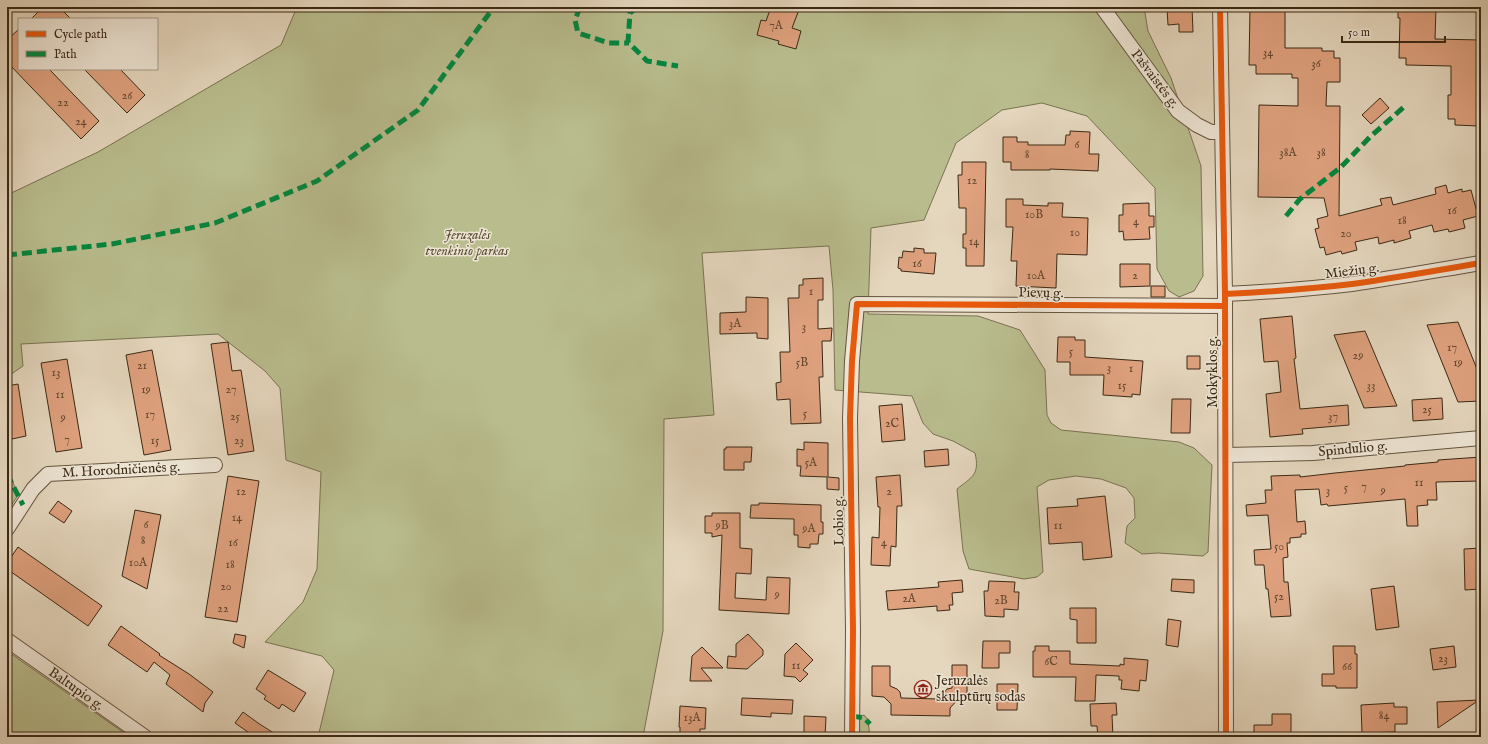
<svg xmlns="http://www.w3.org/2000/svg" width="1488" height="744" font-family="'IM FELL English',serif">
  <rect width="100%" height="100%" fill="#e5d7be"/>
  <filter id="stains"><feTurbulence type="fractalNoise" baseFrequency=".005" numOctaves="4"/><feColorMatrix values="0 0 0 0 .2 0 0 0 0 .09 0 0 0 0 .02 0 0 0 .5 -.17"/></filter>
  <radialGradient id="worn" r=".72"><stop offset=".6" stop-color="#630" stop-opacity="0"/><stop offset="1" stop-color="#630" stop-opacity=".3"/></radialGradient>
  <path fill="#b9bd8e" stroke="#7a7352" d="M297,7H1144L1148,31L1171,78L1201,166L1203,276L1194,291L1179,297L1169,291L1157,269L1155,188L1087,116L1042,103L1002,110L956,143L924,220L871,228L868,314L978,316L1020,330L1045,370L1047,415L1051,423L1061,430L1179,442L1194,448L1212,465L1208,552L1203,556L1158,553L1142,554L1125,543L1127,526L1135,518L1134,498L1126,488L1101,479L1076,476L1049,480L1037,487L1043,572L1037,577L1024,579L969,569L963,551L957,489C972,477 980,475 975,453L953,441L933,434L923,423L912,396L835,390L833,290L829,246L702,253L714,415L664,419L663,631L643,737H318L334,670L322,656L265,642L303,602L317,569L321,472L286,460L280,388L265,371L218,334L21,344L23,366L7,377V195L98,152L281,45Z
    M7,467L18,495L7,512Z
    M7,651L130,737H7Z
    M864,715L868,720L870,737H858V717Z"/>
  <path fill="#dfa17e" stroke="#3a2915" d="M43,7H59L71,19H31Z
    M771,7H800L792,28L801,31L796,49L778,44L779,41L757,35L761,20L766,21Z
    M1192,7L1193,32H1179V24L1168,25L1167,8Z
    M1250,7H1285V48H1322V51H1334V58H1340V82H1327L1326,106H1340L1339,216L1382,205L1380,199L1391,197L1393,205L1436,194L1435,188L1446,185L1448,193L1462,189V192L1471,190L1478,216L1463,220L1465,228L1449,232L1448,229L1434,232L1432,225L1409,231L1411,238L1394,243V240L1379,244L1378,237L1355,242L1357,250L1342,254L1341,251L1326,255L1324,247L1320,248L1315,229L1319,228L1317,219L1328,216L1324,198L1258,197L1259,105L1298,106V78H1292V74H1256V65H1249Z
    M1398,7H1436L1435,39L1481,40V119H1478V126L1455,125V119H1448V95H1451V66L1406,65V58H1399L1400,18H1398Z
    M19,29V69H49L99,121L81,139L7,62V40Z
    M84,69H120L145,95L127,113Z
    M1380,98L1389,108L1371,124L1362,115Z
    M1070,131L1090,132L1089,154H1099L1098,171L1050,169V170H1011V162H1003V137H1017V142H1028V145H1065L1066,135H1070Z
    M962,162H986L984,266H966V248H963V234H966V208H959L958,175H962Z
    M1006,199H1023V205L1048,206V203H1063L1062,217L1088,218L1087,255L1057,254L1056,288L1016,286L1017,261H1011L1013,227H1006Z
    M1149,203V216H1154V227H1149L1150,239L1124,240L1123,231L1119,232V215H1123V204Z
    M914,248L924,249V253H936L934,274L901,271V269L898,268L899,257L902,258L903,251L914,252Z
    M1120,264H1150V286L1120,287Z
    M823,278V300H818V329L832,328L831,341H822L823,377H819L821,423L791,424L790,399L777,400L776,383L781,382L780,352H790L788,298H799V285H803V279Z
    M1151,286H1165V297H1151Z
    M746,297L768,298V339L757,338V333L720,334V313L746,312Z
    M1292,316L1296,358L1294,359L1300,409L1348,405L1349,425L1302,429L1303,434L1270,437L1266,394L1281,392L1278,361L1264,362L1260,319Z
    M1458,322L1481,379V401L1458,402L1427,325Z
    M1365,331L1384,376L1397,406L1364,408L1334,335Z
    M1058,337H1075V340H1085V357L1143,361L1140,395L1132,394V397L1103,395L1104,375H1070V362H1057Z
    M228,342L232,371L241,370L254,451L228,455L211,344Z
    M152,350L171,450L144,455L126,355Z
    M1187,356H1200V369H1187Z
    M67,359L82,448L56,452L41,363Z
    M18,384L26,436L12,439L7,428V386Z
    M1442,398L1443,419L1413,421L1412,400Z
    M1172,399H1191L1190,433H1171Z
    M902,404L905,440L882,442L879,406Z
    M804,442L828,443V477L839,478V490L827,489V477L800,476L801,466H797V449L804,450Z
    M726,447H752L751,462H744V470H724V449H726Z
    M948,449L949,465L925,467L924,451Z
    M1481,457V481L1436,482L1437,500H1427L1428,505L1417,506L1418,526H1407L1405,499L1328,506L1327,504L1321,505L1319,489L1295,490L1297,522L1305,521L1306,534H1301V537L1290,538V543H1287L1288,557L1283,558L1284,582H1288L1291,616L1271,617L1268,589H1266L1264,565H1255L1254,550L1271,549L1268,515L1247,516L1246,505L1266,503L1265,490H1272L1271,476L1300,475V477L1335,473L1405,466V465L1438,462V460Z
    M900,475L902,506H897L896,547L891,546L890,566L871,565L872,537L879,538L880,507H878L876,477Z
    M228,476L259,481L237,622L205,617Z
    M1105,496L1112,557L1083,560L1082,542L1049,544L1047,508L1078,506L1077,499Z
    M58,501L72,511L64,523L49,513Z
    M759,503L821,505V522H823V534H819L818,544H810V548L798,547V535H794V519L750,518L751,505H759Z
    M135,510L161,515L147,589L122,576Z
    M712,513H740V548L752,549L751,574L736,573L735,598L766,600L767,577L790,578L789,614L719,610L722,535L712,537V533H705V516H712Z
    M18,547L102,606L88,626L7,569V563Z
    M1481,548V589L1465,590L1464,549Z
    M1172,579L1194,580V593L1171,591Z
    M962,580L963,592L952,593L953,605H949L950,610L937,611V606L888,610L886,591L939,587L938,582Z
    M989,581L1015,582L1014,592H1019L1018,610L1004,609V617L985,616L984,591H988Z
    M1394,586L1399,627L1376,630L1371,589Z
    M1070,608H1096V643H1077V620L1070,619Z
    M1168,619L1181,621L1178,647L1166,645Z
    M121,626L160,654L159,655L189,674L213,692L205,703L203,712L166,684L170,675L154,662L147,672L108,645Z
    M235,634L246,636L244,648L233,643Z
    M748,634L763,650V655L747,669L727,668L728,656L736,657V644Z
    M983,641H1010V653H999V668H982Z
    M796,643L813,660L803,670L808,674L800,682L795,677L784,676L785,654Z
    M1035,646H1049V651H1070V664L1120,666V664L1124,665V658L1148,660L1146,681L1140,680L1139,691L1121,689L1122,680H1119V676L1096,675L1095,701H1075L1076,677H1033V651H1035Z
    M1333,646H1355V654H1357V688H1336V686H1322V674H1334Z
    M1454,646L1456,667L1433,670L1430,649Z
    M702,647L723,668H701L712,681H690L692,656Z
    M952,665H967V697H960L950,708V716L891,715V704L884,697L872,696V666H890V686L897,689L900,692L901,698L939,699L947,689L952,688Z
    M268,670L306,693L294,712L282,704L279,709L264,699L266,696L256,689Z
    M997,684H1018L1017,710H997Z
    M742,698L793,700L792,714L771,713V717L741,715Z
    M1479,700L1438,728L1437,702Z
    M1116,703L1117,715H1112L1113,737H1098L1097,726H1091L1090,704Z
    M1394,703V707H1407V724H1395V732L1362,733L1361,705Z
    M680,706L706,708L705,729H700V737H680V727H679Z
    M243,712L258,723L280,737H255L235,723Z
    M1272,714H1291V737H1254V725H1272Z
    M804,716L826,717L825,737H804Z"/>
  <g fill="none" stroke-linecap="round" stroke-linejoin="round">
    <defs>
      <path id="minor" d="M1102,7L1178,111L1197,125L1211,132H1222
        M1220,7L1225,294L1226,737
        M1225,294C1267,292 1310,289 1352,284C1395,278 1438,270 1481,263
        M1226,455L1313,453L1481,438
        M7,529L33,489L48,474L215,465
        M7,640L145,737
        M852,737L853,630L850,418L852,361L857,304L1225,306"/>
    </defs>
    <use href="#minor" stroke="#65543f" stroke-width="16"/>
    <use href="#minor" stroke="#eee5d5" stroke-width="14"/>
    <path stroke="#00873e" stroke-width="5" stroke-dasharray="10 5" stroke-linecap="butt" d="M580,7L575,20L578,33L609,43H629
      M637,7L630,13L628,42L647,61L678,66
      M1286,216L1300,199L1341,167L1371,136L1405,106
      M7,255L112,244L215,223L317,181L418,110L494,7
      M7,474L23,505
      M852,716L864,718L870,724"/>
    <defs>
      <path id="cycleway" d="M1220,7L1225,294L1226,737
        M1225,294C1267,292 1310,289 1352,284C1395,278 1438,270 1481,263
        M852,737L853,630L850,418L852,361L857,304L1225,306"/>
    </defs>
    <use href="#cycleway" stroke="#eee5d5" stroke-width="8"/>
    <use href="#cycleway" stroke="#e8590c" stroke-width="6"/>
  </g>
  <defs>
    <symbol id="museum-ring" viewBox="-11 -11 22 22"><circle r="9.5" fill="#eee5d5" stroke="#8f2418" stroke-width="1.5"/><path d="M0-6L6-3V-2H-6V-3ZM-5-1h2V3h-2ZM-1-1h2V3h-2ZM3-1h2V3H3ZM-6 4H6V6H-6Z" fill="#8f2418"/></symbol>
  </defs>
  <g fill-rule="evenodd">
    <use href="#museum-ring" x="913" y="679" width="20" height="20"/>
  </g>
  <g text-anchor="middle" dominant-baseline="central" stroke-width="3" stroke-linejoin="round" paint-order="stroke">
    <g font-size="12" fill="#63472f">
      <text x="776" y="25">7A</text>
      <text x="1268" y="52">34</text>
      <text x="1316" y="63">36</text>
      <text x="127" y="95">26</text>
      <text x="63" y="102">22</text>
      <text x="81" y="121">24</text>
      <text x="1077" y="144">6</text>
      <text x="1288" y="152">38A</text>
      <text x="1321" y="152">38</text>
      <text x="1027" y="154">8</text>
      <text x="972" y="180">12</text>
      <text x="1452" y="210">16</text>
      <text x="1034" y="214">10B</text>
      <text x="1402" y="220">18</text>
      <text x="1136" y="221">4</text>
      <text x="1075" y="232">10</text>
      <text x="1346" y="233">20</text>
      <text x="974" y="241">14</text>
      <text x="917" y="263">16</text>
      <text x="1036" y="275">10A</text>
      <text x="1135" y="275">2</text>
      <text x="811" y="291">1</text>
      <text x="735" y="323">3A</text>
      <text x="804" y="326">3</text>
      <text x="1452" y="347">17</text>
      <text x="1071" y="351">5</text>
      <text x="1358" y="355">29</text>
      <text x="802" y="362">5B</text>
      <text x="1458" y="362">19</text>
      <text x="142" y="365">21</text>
      <text x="1109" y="367">3</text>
      <text x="1131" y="368">1</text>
      <text x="56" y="372">13</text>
      <text x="1122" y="385">15</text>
      <text x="1371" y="385">33</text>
      <text x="146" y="389">19</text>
      <text x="231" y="389">27</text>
      <text x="60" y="394">11</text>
      <text x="1427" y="409">25</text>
      <text x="805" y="413">5</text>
      <text x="150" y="414">17</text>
      <text x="235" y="416">25</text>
      <text x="1333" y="416">37</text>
      <text x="63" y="417">9</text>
      <text x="892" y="423">2C</text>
      <text x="67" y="439">7</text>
      <text x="155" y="440">15</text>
      <text x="239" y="440">23</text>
      <text x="811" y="462">5A</text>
      <text x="1419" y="482">11</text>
      <text x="1364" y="486">7</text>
      <text x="1346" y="487">5</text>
      <text x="1328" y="490">3</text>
      <text x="1383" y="490">9</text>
      <text x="241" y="491">12</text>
      <text x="889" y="491">2</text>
      <text x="237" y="517">14</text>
      <text x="146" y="524">6</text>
      <text x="722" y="525">9B</text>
      <text x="1058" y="525">11</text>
      <text x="809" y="528">9A</text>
      <text x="143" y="540">8</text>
      <text x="233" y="542">16</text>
      <text x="884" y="542">4</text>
      <text x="1279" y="546">50</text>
      <text x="138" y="562">10A</text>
      <text x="230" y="564">18</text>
      <text x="226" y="586">20</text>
      <text x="777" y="594">9</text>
      <text x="1279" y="596">52</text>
      <text x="909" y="598">2A</text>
      <text x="1001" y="600">2B</text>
      <text x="223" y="608">22</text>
      <text x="1443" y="658">23</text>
      <text x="1051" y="661">6C</text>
      <text x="796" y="665">11</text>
      <text x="1347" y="666">66</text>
      <text x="1384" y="715">84</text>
      <text x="692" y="717">13A</text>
    </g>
    <g font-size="14" fill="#3a2915" stroke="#eee5d5">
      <text transform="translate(1155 79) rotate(53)">Pašvaistės g.</text>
      <text transform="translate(1352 271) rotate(-7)">Miežių g.</text>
      <text transform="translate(1041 293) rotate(1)">Pievų g.</text>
      <text transform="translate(1213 372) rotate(-90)">Mokyklos g.</text>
      <text transform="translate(1353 449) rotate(-5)">Spindulio g.</text>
      <text transform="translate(121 470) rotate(-3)">M. Horodničienės g.</text>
      <text transform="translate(839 521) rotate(-91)">Lobio g.</text>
      <text transform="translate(76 689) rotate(35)">Baltupio g.</text>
    </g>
    <g font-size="14" font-style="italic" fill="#5a4e33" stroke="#eee5d5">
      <text x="467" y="235">Jeruzalės<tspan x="467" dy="16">tvenkinio parkas</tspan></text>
    </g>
    <g font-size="14" fill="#3a2915" stroke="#eee5d5" text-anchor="start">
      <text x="936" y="681">Jeruzalės<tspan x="936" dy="16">skulptūrų sodas</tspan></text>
    </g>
  </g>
  <rect width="1488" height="744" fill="none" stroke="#e5d7be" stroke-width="24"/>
  <rect x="8" y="8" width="1472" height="728" fill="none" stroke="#3a2915" stroke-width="2"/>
  <rect x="12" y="12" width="1464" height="720" fill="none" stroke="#3a2915"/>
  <rect x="18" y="18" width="140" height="52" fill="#eee5d5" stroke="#a69a88"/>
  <rect x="26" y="31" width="20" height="6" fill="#e8590c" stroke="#a69a88"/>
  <text x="54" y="38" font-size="12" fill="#3a2915">Cycle path</text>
  <rect x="26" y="51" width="20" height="6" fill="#00873e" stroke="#a69a88"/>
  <text x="54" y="58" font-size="12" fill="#3a2915">Path</text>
  <path d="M1342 36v6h103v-6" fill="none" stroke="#3a2915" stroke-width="2"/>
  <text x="1348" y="36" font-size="12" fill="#3a2915" stroke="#eee5d5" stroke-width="3" paint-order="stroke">50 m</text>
  <rect width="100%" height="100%" filter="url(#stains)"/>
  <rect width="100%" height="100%" fill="url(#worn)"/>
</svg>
